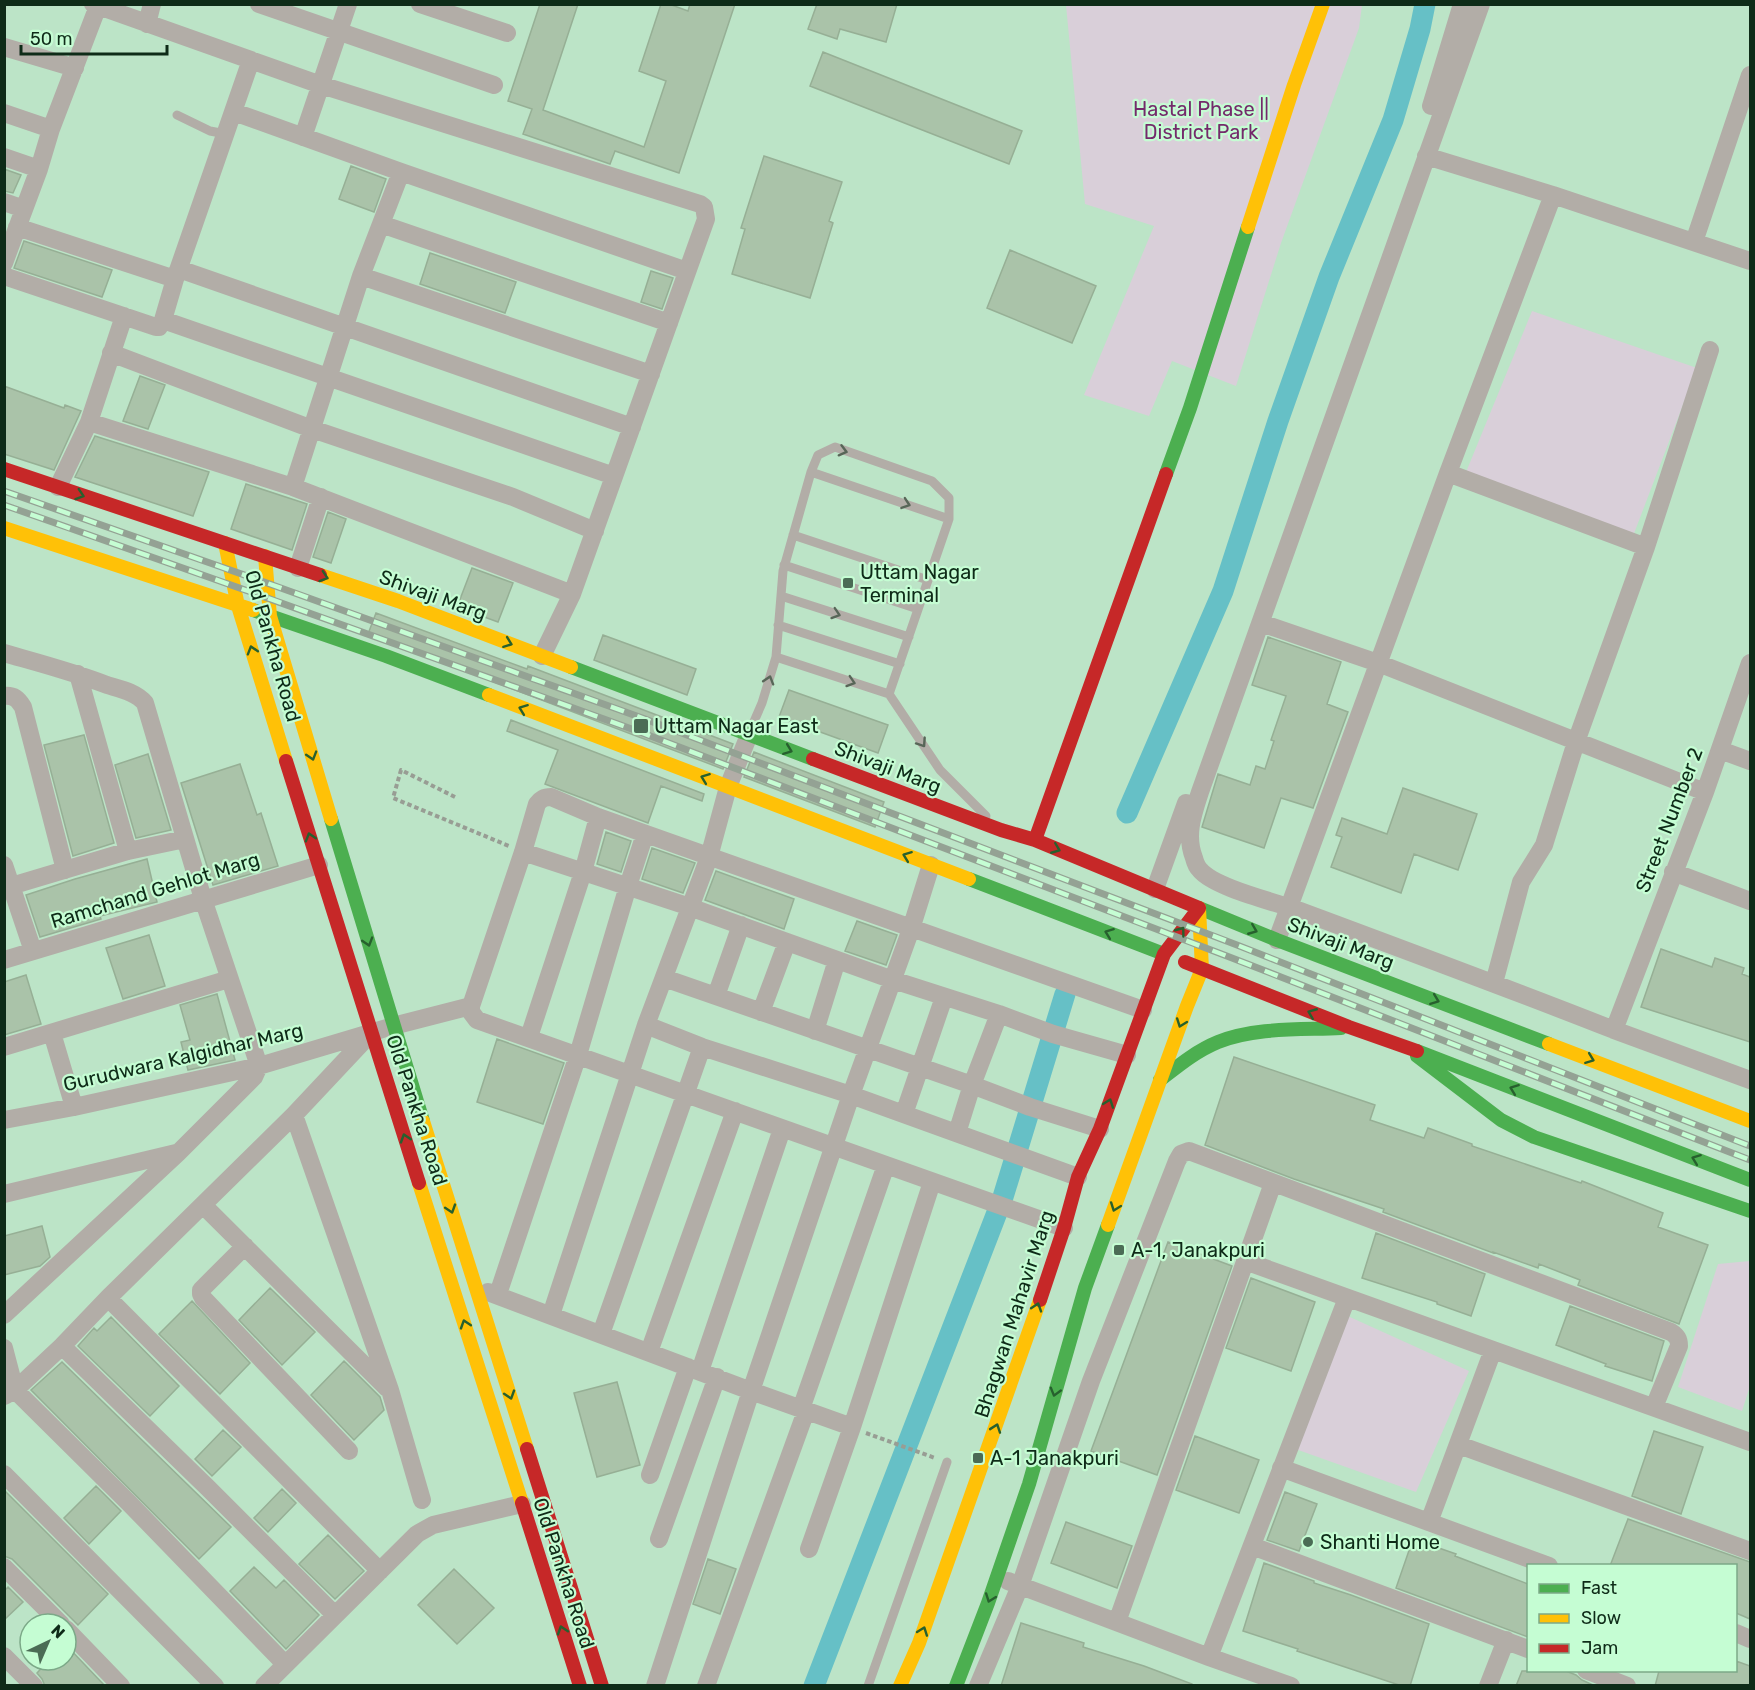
<svg xmlns="http://www.w3.org/2000/svg" width="1755" height="1690" font-family="Rubik,sans-serif">
  <rect width="100%" height="100%" fill="#bce4c7"/>
  <path fill="#d9cfd9" d="M1066,5H1362L1359,28L1281,243L1236,386L1172,361L1149,416L1084,395L1154,226L1085,204Z
    M1532,311L1697,368L1630,544L1464,477Z
    M1750,1261V1386L1742,1411L1678,1387L1718,1264Z
    M1341,1313L1469,1371L1416,1492L1287,1446Z"/>
  <g fill="none" stroke-linecap="round" stroke-linejoin="round">
    <path stroke="#66c0c6" stroke-width="21" d="M1127,813L1223,591L1278,421L1329,277L1393,120L1420,29L1425,4
      M814,1686L1003,1197L1065,994"/>
  </g>
  <path fill="#aac3a9" stroke="#96af95" stroke-width="1.5" d="M540,4H578L543,110L644,147L666,81L639,71L661,4H669L688,11L690,4H735L679,173L615,151L610,164L523,134L532,109L508,101Z
    M817,4H897L886,42L840,29L837,39L808,29Z
    M823,52L1022,131L1009,164L810,86Z
    M764,156L842,182L829,221L833,223L810,298L732,274L745,229L741,228Z
    M351,166L386,179L374,212L339,199Z
    M4,169L21,175L13,193L4,191Z
    M24,241L112,270L102,297L14,268Z
    M1010,250L1096,286L1072,343L987,308Z
    M430,253L516,282L505,313L420,284Z
    M651,271L673,278L662,309L641,302Z
    M140,376L165,385L148,429L123,421Z
    M4,386L64,408L65,405L81,411L54,470L4,454Z
    M95,436L209,472L193,516L75,477Z
    M246,484L307,504L292,550L231,529Z
    M328,512L346,519L331,563L313,557Z
    M472,568L513,583L498,622L457,607Z
    M376,613L527,669L528,666L733,744L723,769L368,634Z
    M603,635L696,669L687,695L594,660Z
    M1268,637L1341,662L1327,704L1348,712L1313,808L1281,798L1264,848L1202,827L1218,774L1250,785L1256,766L1265,769L1274,741L1271,740L1286,696L1252,685Z
    M789,690L888,725L878,753L779,717Z
    M511,720L704,794L702,801L661,786L648,823L545,784L558,750L507,731Z
    M84,735L114,843L73,856L44,745Z
    M754,752L884,802L875,827L744,777Z
    M148,754L171,830L136,838L115,765Z
    M240,764L257,815L261,813L278,866L213,885L181,783Z
    M1403,788L1477,814L1458,870L1414,854L1401,893L1331,867L1342,837L1336,835L1342,818L1387,834Z
    M606,832L631,841L621,872L597,864Z
    M652,848L695,863L683,893L642,879Z
    M147,859L157,902L100,916L101,919L40,937L26,895L75,879Z
    M716,871L794,899L784,929L705,900Z
    M857,921L897,935L886,965L845,951Z
    M149,935L165,986L123,999L106,948Z
    M1661,949L1712,967L1715,958L1744,968L1742,974L1750,977V1042L1641,1007Z
    M26,975L41,1024L4,1035V982Z
    M217,994L235,1060L188,1070L181,1042L190,1040L180,1005Z
    M497,1039L564,1063L543,1124L477,1102Z
    M1234,1057L1375,1105L1370,1120L1424,1138L1428,1128L1472,1144V1146L1581,1183L1582,1181L1663,1213L1658,1227L1708,1245L1679,1324L1578,1285L1580,1280L1539,1264L1538,1268L1493,1252V1253L1383,1212L1384,1209L1294,1179L1205,1145Z
    M42,1226L50,1257L40,1266L4,1275V1236Z
    M1376,1233L1485,1274L1471,1316L1437,1304V1302L1362,1278Z
    M1168,1242L1232,1266L1157,1475L1091,1451Z
    M1251,1278L1315,1302L1291,1371L1226,1348Z
    M270,1288L315,1332L282,1365L239,1320Z
    M192,1301L250,1363L220,1394L159,1334Z
    M1570,1306L1664,1341L1652,1381L1605,1366L1606,1364L1556,1345Z
    M111,1317L179,1386L150,1416L78,1346L94,1328L97,1331Z
    M344,1361L380,1397L384,1410L354,1440L311,1395Z
    M62,1362L231,1527L199,1559L31,1390Z
    M617,1382L640,1465L597,1477L574,1393Z
    M223,1430L241,1447L212,1476L195,1459Z
    M1654,1431L1703,1447L1681,1514L1632,1496Z
    M1195,1436L1259,1460L1239,1513L1176,1490Z
    M96,1486L121,1511L89,1544L64,1518Z
    M282,1489L296,1503L268,1532L254,1518Z
    M4,1490L108,1594L78,1625L12,1559L4,1556Z
    M1285,1492L1317,1504L1299,1551L1267,1540Z
    M1628,1519L1750,1562V1619L1736,1613V1566H1610Z
    M1066,1522L1132,1546L1117,1588L1051,1563Z
    M328,1535L364,1571L335,1599L299,1564Z
    M1413,1539L1456,1554L1455,1556L1528,1584V1637L1396,1588Z
    M708,1559L736,1569L720,1614L693,1604Z
    M1264,1563L1314,1581V1583L1351,1595L1429,1624L1410,1686H1402L1297,1651L1298,1649L1243,1631Z
    M254,1567L276,1588L284,1580L319,1615L286,1649L230,1591Z
    M454,1569L494,1608L457,1644L418,1605Z
    M8,1587L23,1602L4,1620V1591Z
    M1021,1623L1084,1643L1083,1647L1144,1666L1192,1684V1686H1001Z
    M66,1645L105,1686H45L42,1679L37,1673L49,1660H66Z
    M1736,1661L1750,1666V1686H1655L1659,1671H1736Z
    M1522,1671H1566L1576,1675L1582,1680L1595,1686H1516Z"/>
  <g fill="none" stroke-linecap="round" stroke-linejoin="round">
    <path stroke="#989d94" stroke-width="4" stroke-dasharray="4.5 3" stroke-linecap="butt" d="M455,797L401,770L393,798L509,846
      M866,1433L935,1458"/>
    <path stroke="#b2ada7" stroke-width="9" d="M177,115L210,131L226,134
      M811,472L949,519
      M793,535L928,580
      M784,565L918,609
      M781,596L909,637
      M778,625L900,664
      M776,657L889,694L940,770L986,816
      M749,733L762,703L776,657L783,571L811,472L818,455L835,447L932,481L949,498V519L889,694
      M868,1686L947,1462"/>
    <path stroke="#b2ada7" stroke-width="18" d="M93,4L321,85L700,204L704,207L706,219L572,594L542,656
      M259,4L494,85
      M420,4L507,33
      M1481,4L1200,792C1193,814 1185,835 1194,858C1195,862 1197,867 1200,870C1215,888 1276,902 1300,911C1405,950 1510,989 1614,1030
      M147,24L152,4
      M4,47L75,68
      M1431,106L1462,4
      M234,112L401,172L687,271
      M4,113L51,129
      M303,137L348,4
      M1426,156L1553,195L1750,261
      M4,157L39,169
      M4,202L24,209
      M381,224L669,323
      M17,227L175,279
      M1694,242L1750,75
      M4,263L39,169L51,129L98,6
      M179,269L632,427
      M4,276L156,327H159L163,320L175,279L251,60
      M361,276L651,374
      M163,320C314,371 463,425 614,476
      M111,353L312,429L513,497L595,531
      M89,422L293,487L572,594
      M1448,473L1646,547
      M58,487L89,422L124,316
      M293,487L361,276L401,172
      M298,568L321,497
      M1261,623L1378,663L1705,792
      M4,653C39,663 74,672 107,685C120,689 136,692 145,703L203,899L259,1066L254,1077L178,1153L4,1315
      M1750,663L1705,792L1614,1030L1750,1080
      M78,674L128,851
      M4,696C14,695 18,699 23,707L65,870
      M1720,750L1750,761
      M523,852L684,905L893,980L999,1014L1053,1034L1127,1055
      M4,865L33,951
      M1673,872L1750,901
      M11,886L128,851L185,839
      M1155,889L1186,803
      M1277,940L1448,473L1553,195
      M4,960L319,865
      M664,978L972,1085L1030,1107L1100,1129
      M1494,983L1521,882L1544,845L1576,742L1646,547L1710,350
      M716,996L741,925
      M761,1012L787,942
      M646,1025L702,1047L851,1095L1078,1177
      M815,1031L837,960
      M52,1033L74,1107
      M529,1037L583,872L598,817
      M4,1047L229,979
      M904,1114L944,997
      M294,1115L390,1390L422,1500
      M4,1120L74,1107L259,1066L393,1026L471,1006
      M957,1133L972,1085L999,1014
      M4,1194L176,1153
      M203,1205L387,1388
      M1064,1228L477,1020L471,1012V1006L523,852L537,804C541,799 544,797 551,797L598,817L1143,1010
      M245,1246L201,1290V1294L203,1298L349,1451
      M1245,1261L1750,1442
      M488,1292L751,1391L852,1427
      M498,1294L578,1055L628,886L645,834
      M108,1298L380,1571
      M551,1315L646,1025L709,857L728,787L749,735
      M601,1334L702,1047
      M62,1346L207,1487L335,1615
      M4,1348L15,1390L129,1503L285,1664
      M649,1352L735,1111
      M700,1371L782,1129
      M4,1396L15,1390L62,1346L108,1298L294,1115L371,1033
      M801,1409L886,1165
      M1459,1445L1750,1551
      M1281,1468L1549,1566
      M4,1474L215,1686
      M650,1475L688,1367
      M1429,1522L1493,1350
      M659,1539L717,1377
      M1252,1546L1528,1649
      M809,1549L852,1427L932,1182
      M4,1567L61,1624
      M1008,1581L1209,1657L1291,1686
      M1117,1622L1273,1183
      M66,1629L121,1686
      M1736,1633L1750,1639
      M4,1656L34,1686
      M1209,1657L1347,1298
      M1586,1670L1627,1686
      M264,1686L417,1534L433,1525L522,1504
      M655,1686L751,1391L851,1095L911,929L931,865
      M706,1686L806,1411
      M978,1686L1020,1586L1091,1381L1177,1161L1181,1154L1189,1151L1671,1332C1677,1336 1679,1339 1679,1346L1654,1407
      M1488,1686L1506,1640"/>
    <path stroke="#4caf50" stroke-width="14" d="M1166,474L1190,408L1248,227
      M253,610L386,656L489,695
      M571,667L813,759
      M331,819L423,1121
      M969,879L1164,954
      M1199,908L1277,940L1549,1044
      M1417,1051L1750,1180
      M1417,1056L1501,1120L1534,1137L1750,1211
      M1160,1080C1178,1066 1196,1051 1218,1042C1256,1027 1301,1030 1341,1028
      M956,1686L988,1603L1029,1484L1085,1288L1108,1225"/>
    <path stroke="#ffc107" stroke-width="14" d="M1248,227L1294,85L1323,4
      M4,528L253,610
      M225,543L238,606L286,761
      M265,556L270,616L331,819
      M320,575L398,601L571,667
      M489,695L969,879
      M1549,1044L1750,1121
      M423,1121L527,1449
      M419,1183L522,1503
      M1108,1225L1187,1006L1202,969L1199,908
      M900,1686L919,1643L1040,1300"/>
    <path stroke="#c62828" stroke-width="14" d="M4,469L320,575
      M813,759L1001,830L1035,840L1199,908
      M286,761L419,1183
      M1035,840L1166,474
      M1185,962L1349,1027L1417,1051
      M1040,1300L1064,1228L1078,1177L1100,1129L1164,954L1199,908
      M527,1449L602,1686
      M522,1503L580,1686"/>
    <defs>
      <path id="rail" d="M4,491L253,578L645,719L1237,945L1750,1146
        M4,505L248,591L640,732L1232,958L1750,1160"/>
    </defs>
    <use href="#rail" stroke="#94a294" stroke-width="7"/>
    <use href="#rail" stroke="#c5fdd3" stroke-width="4.5" stroke-dasharray="14" stroke-linecap="butt"/>
  </g>
  <defs><path id="oneway-chevron" d="M-2-3.5L2.5 0L-2 3.5" fill="none" stroke-width="1.6" stroke-linecap="round" stroke-linejoin="round" transform="scale(1.5)"/></defs>
  <g stroke="#586658">
    <use href="#oneway-chevron" transform="translate(843 451) rotate(15)"/>
    <use href="#oneway-chevron" transform="translate(906 504) rotate(19)"/>
    <use href="#oneway-chevron" transform="translate(836 614) rotate(18)"/>
    <use href="#oneway-chevron" transform="translate(769 680) rotate(-73)"/>
    <use href="#oneway-chevron" transform="translate(851 682) rotate(18)"/>
    <use href="#oneway-chevron" transform="translate(922 743) rotate(56)"/>
  </g>
  <g stroke="#27602e">
    <use href="#oneway-chevron" transform="translate(80 495) rotate(18)"/>
    <use href="#oneway-chevron" transform="translate(324 577) rotate(18)"/>
    <use href="#oneway-chevron" transform="translate(508 643) rotate(21)"/>
    <use href="#oneway-chevron" transform="translate(252 650) rotate(-107)"/>
    <use href="#oneway-chevron" transform="translate(523 709) rotate(-159)"/>
    <use href="#oneway-chevron" transform="translate(788 750) rotate(21)"/>
    <use href="#oneway-chevron" transform="translate(312 756) rotate(73)"/>
    <use href="#oneway-chevron" transform="translate(705 778) rotate(-159)"/>
    <use href="#oneway-chevron" transform="translate(310 837) rotate(-107)"/>
    <use href="#oneway-chevron" transform="translate(1056 849) rotate(22)"/>
    <use href="#oneway-chevron" transform="translate(907 856) rotate(-159)"/>
    <use href="#oneway-chevron" transform="translate(1253 930) rotate(22)"/>
    <use href="#oneway-chevron" transform="translate(1181 931) rotate(-53)"/>
    <use href="#oneway-chevron" transform="translate(1109 933) rotate(-159)"/>
    <use href="#oneway-chevron" transform="translate(368 942) rotate(73)"/>
    <use href="#oneway-chevron" transform="translate(1435 1000) rotate(21)"/>
    <use href="#oneway-chevron" transform="translate(1312 1013) rotate(-158)"/>
    <use href="#oneway-chevron" transform="translate(1181 1023) rotate(110)"/>
    <use href="#oneway-chevron" transform="translate(1590 1059) rotate(21)"/>
    <use href="#oneway-chevron" transform="translate(1514 1089) rotate(-159)"/>
    <use href="#oneway-chevron" transform="translate(1109 1103) rotate(-70)"/>
    <use href="#oneway-chevron" transform="translate(405 1138) rotate(-108)"/>
    <use href="#oneway-chevron" transform="translate(1696 1159) rotate(-159)"/>
    <use href="#oneway-chevron" transform="translate(1115 1207) rotate(110)"/>
    <use href="#oneway-chevron" transform="translate(451 1209) rotate(72)"/>
    <use href="#oneway-chevron" transform="translate(1037 1307) rotate(-72)"/>
    <use href="#oneway-chevron" transform="translate(465 1324) rotate(-108)"/>
    <use href="#oneway-chevron" transform="translate(1055 1392) rotate(106)"/>
    <use href="#oneway-chevron" transform="translate(510 1395) rotate(72)"/>
    <use href="#oneway-chevron" transform="translate(996 1428) rotate(-71)"/>
    <use href="#oneway-chevron" transform="translate(990 1598) rotate(110)"/>
    <use href="#oneway-chevron" transform="translate(562 1630) rotate(-108)"/>
    <use href="#oneway-chevron" transform="translate(923 1631) rotate(-70)"/>
  </g>
  <g fill="#4b6c55" stroke="#c5fdd3" stroke-width="2">
    <rect x="842" y="577" width="12" height="12" rx="3"/>
    <rect x="633" y="718" width="16" height="16" rx="3"/>
    <rect x="1113" y="1244" width="12" height="12" rx="3"/>
    <rect x="972" y="1452" width="12" height="12" rx="3"/>
    <circle cx="1308" cy="1542" r="6"/>
  </g>
  <g text-anchor="middle" dominant-baseline="central" stroke-width="4.5" stroke-linejoin="round" paint-order="stroke">
    <g font-size="20" fill="#742a6b" stroke="#c5fdd3">
      <text x="1201" y="109">Hastal Phase ||<tspan x="1201" dy="23">District Park</tspan></text>
    </g>
    <g font-size="20" fill="#0e2b18" stroke="#c5fdd3" text-anchor="start">
      <text x="860" y="572">Uttam Nagar<tspan x="860" dy="23">Terminal</tspan></text>
      <text x="654" y="726">Uttam Nagar East</text>
      <text x="1131" y="1250">A-1, Janakpuri</text>
      <text x="990" y="1458">A-1 Janakpuri</text>
      <text x="1320" y="1542">Shanti Home</text>
    </g>
    <g font-size="20" fill="#0e2b18" stroke="#c5fdd3">
      <text transform="translate(433 595) rotate(20)">Shivaji Marg</text>
      <text transform="translate(273 646) rotate(74)">Old Pankha Road</text>
      <text transform="translate(888 767) rotate(21)">Shivaji Marg</text>
      <text transform="translate(1669 820) rotate(-69)">Street Number 2</text>
      <text transform="translate(155 890) rotate(-17)">Ramchand Gehlot Marg</text>
      <text transform="translate(1341 943) rotate(21)">Shivaji Marg</text>
      <text transform="translate(183 1057) rotate(-13)">Gurudwara Kalgidhar Marg</text>
      <text transform="translate(417 1110) rotate(72)">Old Pankha Road</text>
      <text transform="translate(1014 1314) rotate(-72)">Bhagwan Mahavir Marg</text>
      <text transform="translate(564 1573) rotate(72)">Old Pankha Road</text>
    </g>
  </g>
  <rect width="1755" height="1690" fill="none" stroke="#0e2b18" stroke-width="12"/>
  <rect x="1527" y="1564" width="210" height="108" fill="#c5fdd3" stroke="#7ca988" stroke-width="1.5"/>
  <rect x="1539" y="1584" width="30" height="9" fill="#4caf50" stroke="#7ca988" stroke-width="1.5"/>
  <text x="1581" y="1594" font-size="18" fill="#0e2b18">Fast</text>
  <rect x="1539" y="1614" width="30" height="9" fill="#ffc107" stroke="#7ca988" stroke-width="1.5"/>
  <text x="1581" y="1624" font-size="18" fill="#0e2b18">Slow</text>
  <rect x="1539" y="1644" width="30" height="9" fill="#c62828" stroke="#7ca988" stroke-width="1.5"/>
  <text x="1581" y="1654" font-size="18" fill="#0e2b18">Jam</text>
  <g transform="translate(48 1642) rotate(44)"><circle r="28" fill="#c5fdd3" stroke="#7ca988" stroke-width="1.5"/>
  <path d="M0-4.5L10 22L0 15L-10 22Z" fill="#4b6c55"/>
  <text y="-9" font-size="16" font-weight="bold" text-anchor="middle" fill="#0e2b18">N</text>
  </g>
  <path d="M21 45v9h146v-9" fill="none" stroke="#0e2b18" stroke-width="3"/>
  <text x="30" y="45" font-size="18" fill="#0e2b18" stroke="#c5fdd3" stroke-width="4.5" paint-order="stroke">50 m</text>
</svg>
